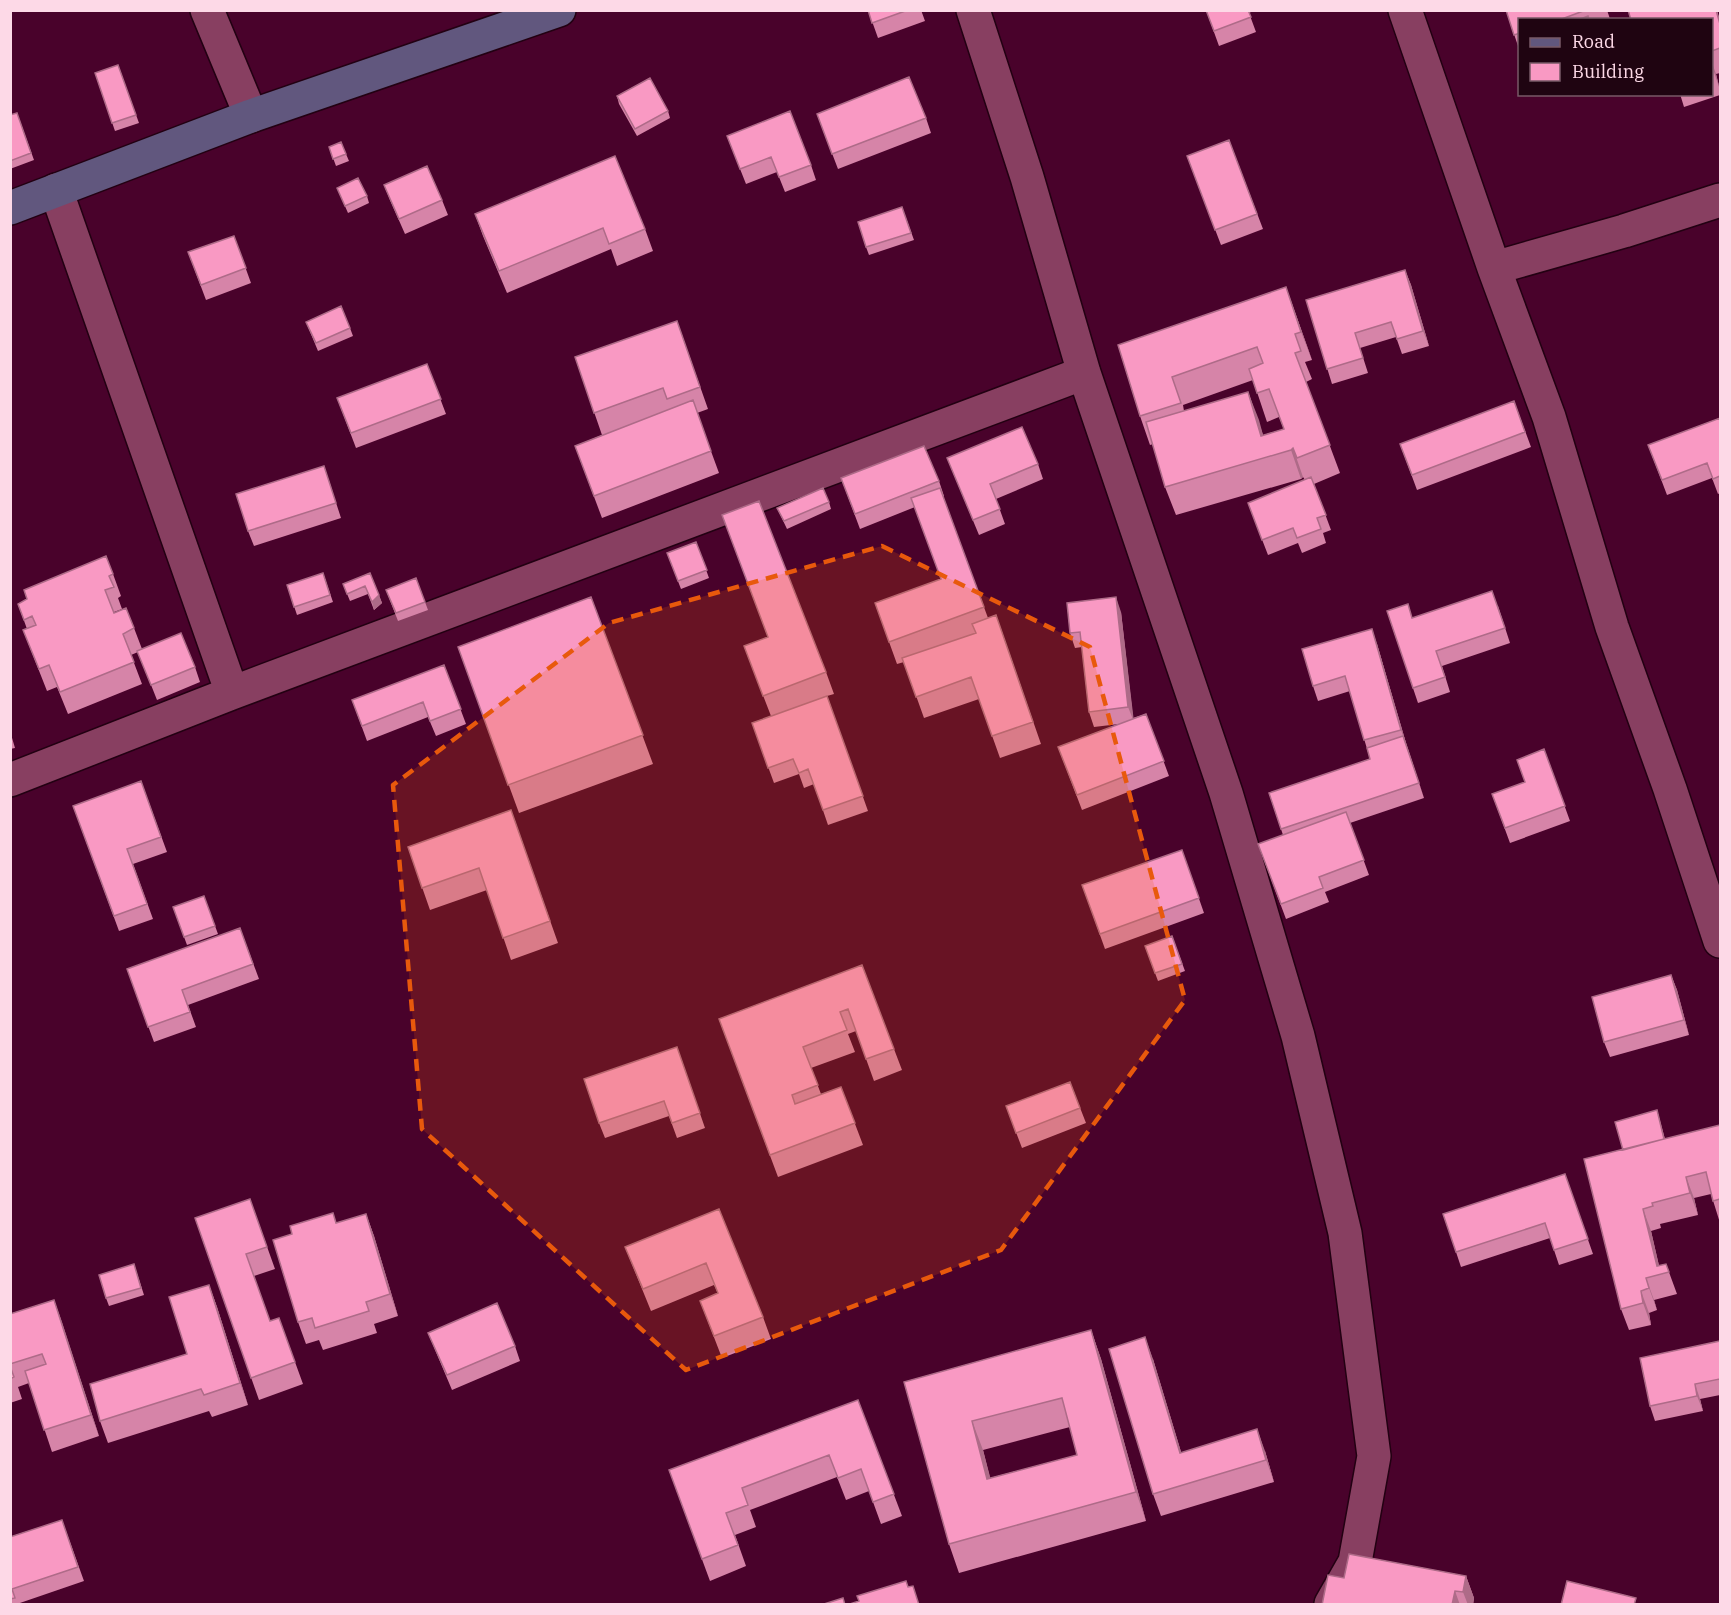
<svg xmlns="http://www.w3.org/2000/svg" width="1731" height="1615" font-family="'IBM Plex Serif',serif">
  <rect width="100%" height="100%" fill="#49022b"/>
  <g fill="none" stroke-linecap="round" stroke-linejoin="round">
    <defs>
      <path id="street" d="M207,10L251,116
        M973,10L1027,177L1084,373L1226,793L1298,1036L1345,1233L1374,1456L1355,1562L1331,1604
        M1405,10L1494,268L1549,417L1612,627L1670,789L1720,941
        M56,190L232,693
        M1494,268L1624,231L1720,200
        M10,780L232,693L1084,373"/>
      <path id="secondary" d="M10,208L251,116L559,10"/>
    </defs>
    <use href="#street" stroke="#220112" stroke-width="36"/>
    <use href="#secondary" stroke="#220112" stroke-width="36"/>
    <use href="#street" stroke="#883f61" stroke-width="33"/>
    <use href="#secondary" stroke="#61577e" stroke-width="33"/>
  </g>
  <path fill="#d684a8" fill-rule="evenodd" d="M868,10H921L925,21L878,38Z
    M1206,10H1255L1249,13L1256,32L1219,46Z
    M1506,10H1607L1610,19L1520,20L1519,49Z
    M1628,10H1717L1720,21V73L1716,74L1720,90V95L1684,107L1680,94H1712V20Z
    M118,65L139,123L115,131L95,73Z
    M617,96L668,111L670,118L637,136L619,104Z
    M17,113L34,160L10,169V115Z
    M817,114L926,118L931,133L838,169Z
    M727,136L811,165L816,180L785,192L777,172L746,184Z
    M1229,140L1263,229L1221,245L1187,156Z
    M329,147L346,154L349,161L336,166Z
    M384,185L442,200L448,215L405,234L390,200Z
    M337,188L367,196L369,203L348,213Z
    M902,207L914,240L869,255L866,247Z
    M475,214L645,229L653,251L617,266L611,249L507,293L483,236Z
    M234,236L251,283L206,300L188,252Z
    M1405,270L1411,285L1429,346L1402,354L1396,337L1360,348L1368,373L1332,384L1306,300Z
    M1286,287L1312,360L1305,362L1312,379L1306,382L1340,473L1314,484L1331,530L1323,533L1326,543L1302,553L1298,543L1268,555L1248,503L1305,480L1303,477L1301,479L1176,515L1165,487L1153,444L1150,445L1140,416L1118,345ZM1253,380L1267,422L1279,417L1284,429L1263,435L1248,392L1184,411L1183,405Z
    M677,321L708,409L697,413L719,473L602,518L575,446L602,435L575,357Z
    M306,322L350,328L353,336L318,351Z
    M427,364L446,414L356,448L337,398Z
    M1514,401L1531,447L1417,490L1400,444Z
    M1720,418V493L1718,494L1712,478L1667,495L1648,445Z
    M947,458L1038,464L1043,479L996,499L1005,524L979,535Z
    M841,478L939,481L944,496H943L988,618L996,615L1041,744L1000,758L979,699L924,718L904,662L897,664L875,603L941,579L915,507L860,529Z
    M329,481L341,518L254,546L248,531Z
    M829,502L831,509L787,529L777,508Z
    M696,542L709,578L681,589L667,553Z
    M323,573L333,602L297,615L287,585Z
    M370,573L382,603L374,610L368,594L350,601L343,584Z
    M113,574L121,596L118,598L122,609L114,612L134,628L142,649L195,667L200,682L157,700L138,652L131,655L142,684L68,714L57,687L47,691L23,630L27,629L18,604Z
    M416,578L428,610L398,621L386,590Z
    M591,597L653,764L519,813L458,647Z
    M1498,606L1510,643L1442,666L1450,692L1418,703L1387,611L1412,618Z
    M1121,612L1133,718L1146,714L1169,776L1082,810L1058,747L1119,724L1094,727L1089,712L1082,647L1075,648L1070,633Z
    M1377,644L1406,743L1424,798L1350,823L1369,875L1325,892L1329,902L1286,919L1258,844L1283,835L1269,793L1370,759L1350,691L1318,701L1313,686Z
    M744,646L826,672L834,694L827,696L868,811L828,825L814,784L804,788L799,774L774,783L752,723L771,716Z
    M444,665L466,724L436,736L428,717L367,741L352,700Z
    M10,731L15,748L10,749Z
    M1544,749L1570,821L1510,843L1492,794L1525,782Z
    M141,781L167,852L133,864L153,919L119,931L73,806Z
    M511,810L558,943L511,960L487,890L430,910L408,847Z
    M1182,850L1204,913L1105,949L1082,885Z
    M204,896L218,934L187,945L173,907Z
    M240,928L259,979L188,1005L196,1027L154,1042L127,969Z
    M1172,936L1185,971L1158,981L1145,946Z
    M862,965L902,1070L874,1081L856,1031L848,1034L855,1052L811,1068L821,1094L841,1087L863,1145L778,1177L719,1019Z
    M1671,975L1677,990L1689,1035L1610,1057L1604,1042Z
    M677,1047L705,1128L677,1138L669,1116L605,1138L599,1123Z
    M1070,1082L1086,1123L1022,1148L1006,1106Z
    M1657,1110L1665,1139L1720,1125V1223L1711,1194L1694,1198L1698,1215L1660,1224L1661,1228L1651,1231L1659,1266L1666,1264L1677,1294L1654,1300L1657,1310L1649,1313L1651,1325L1629,1330L1621,1309L1623,1150Z
    M1565,1174L1593,1254L1559,1265L1550,1238L1461,1267L1456,1252Z
    M250,1199L275,1269L254,1276L270,1321L279,1318L303,1384L259,1400L195,1218Z
    M719,1209L763,1317L771,1339L722,1358L700,1301L718,1293L714,1285L651,1311L625,1247Z
    M366,1214L374,1236L398,1316L374,1324L377,1333L323,1350L319,1340L306,1344L298,1322L337,1223Z
    M134,1264L144,1295L109,1306L106,1298Z
    M209,1285L217,1307L248,1405L212,1417L209,1411L108,1443L100,1421L187,1354Z
    M54,1300L99,1436L52,1452L29,1383L18,1387L22,1399L10,1403V1314Z
    M1091,1330L1101,1359L1146,1521L959,1573L949,1544L904,1382ZM1070,1427L1077,1455L990,1478L983,1450Z
    M428,1333L515,1346L520,1361L452,1390Z
    M1720,1341V1395L1700,1399L1703,1411L1655,1421L1650,1406Z
    M1153,1359L1181,1452L1265,1451L1274,1482L1161,1516L1153,1494Z
    M858,1400L902,1516L881,1524L869,1491L846,1500L837,1477L750,1510L756,1527L735,1535L746,1566L710,1581L669,1470Z
    M62,1520L84,1581L17,1604L18,1605H10V1537Z
    M1466,1576L1474,1598L1473,1605H1322L1344,1578Z"/>
  <path fill="#ae6b88" d="M1712,63L1716,74L1720,90L1714,72Z
    M1405,270L1411,285L1429,346L1423,331Z
    M1286,287L1296,315L1312,360L1301,332Z
    M1248,392L1259,420L1269,457L1261,436Z
    M1293,448L1303,477L1301,479L1291,450Z
    M379,595L382,603L374,610L372,602Z
    M1116,597L1121,612L1134,722L1128,707Z
    M1372,629L1377,644L1406,743L1424,798L1401,730Z
    M1671,975L1677,990L1689,1035L1684,1020Z
    M1686,1177L1694,1198L1698,1215L1690,1193Z
    M1643,1209L1651,1231L1661,1274L1657,1266Z
    M366,1214L374,1236L398,1316L390,1294Z
    M1646,1278L1654,1300L1657,1310L1649,1288Z
    M209,1285L217,1307L248,1405L240,1383Z
    M1641,1291L1649,1313L1651,1325L1643,1303Z
    M54,1300L62,1322L99,1436L91,1415Z
    M1091,1330L1101,1359L1146,1521L1136,1492Z
    M1145,1337L1153,1359L1188,1475L1180,1453Z
    M1695,1384L1700,1399L1703,1411L1697,1396Z
    M972,1421L983,1450L998,1507L987,1479Z
    M1257,1429L1265,1451L1274,1482L1266,1460Z
    M1466,1576L1474,1598L1473,1605H1468L1463,1592Z
    M1455,1591L1460,1605H1452Z"/>
  <path fill="#f999c3" stroke="#ae6b88" stroke-width="1.5" fill-rule="evenodd" d="M868,10H908L872,23Z
    M1206,10H1248L1251,17L1214,31Z
    M1506,10H1586L1559,20H1520V33L1514,35Z
    M1628,10H1716L1720,24V48L1712,51V20H1631Z
    M1588,16L1589,20H1578Z
    M118,65L136,115L112,123L95,73Z
    M909,77L926,118L832,154L817,114Z
    M650,78L668,111L635,129L617,96Z
    M790,111L811,165L779,177L771,157L740,169L727,136Z
    M17,113L31,153L10,161V115Z
    M1229,140L1257,214L1215,230L1187,156Z
    M341,142L346,154L333,159L329,147Z
    M615,156L645,229L609,244L603,228L499,271L475,214Z
    M427,166L442,200L399,219L384,185Z
    M358,178L367,196L345,206L337,188Z
    M902,207L911,233L866,247L858,222Z
    M234,236L246,268L201,285L188,252Z
    M1405,270L1423,331L1397,339L1391,322L1355,333L1363,358L1327,369L1306,300Z
    M1286,287L1301,332L1295,334L1301,351L1295,353L1330,445L1297,458L1293,448L1291,450L1165,487L1146,422L1248,392L1261,436L1284,429L1269,389L1257,393L1249,369L1263,363L1257,347L1172,377L1181,403L1140,416L1118,345Z
    M341,306L350,328L316,343L306,322Z
    M677,321L700,387L667,399L663,388L594,413L575,357Z
    M427,364L441,399L351,433L337,398Z
    M693,400L711,451L594,496L575,446Z
    M1514,401L1525,432L1412,475L1400,444Z
    M1720,418V476L1713,479L1707,463L1662,480L1648,445Z
    M1022,427L1038,464L990,484L1000,509L973,520L947,458Z
    M924,446L939,481L855,514L841,478Z
    M324,466L336,503L248,531L236,494Z
    M1311,477L1326,515L1317,518L1321,529L1297,538L1293,528L1262,540L1248,503Z
    M823,488L829,502L784,521L777,508Z
    M940,488L984,607L889,642L875,603L941,579L911,498Z
    M759,501L826,672L763,696L744,646L768,637L722,515Z
    M696,542L707,570L678,581L667,553Z
    M106,556L113,574L109,576L114,587L105,590L114,613L126,608L134,628L123,634L134,662L60,692L49,665L39,669L23,630L36,625L32,616L24,620L18,604L27,599L24,590Z
    M323,573L330,595L294,607L287,585Z
    M370,573L379,595L372,602L365,586L347,594L343,584Z
    M416,578L425,602L396,613L386,590Z
    M1492,591L1505,628L1436,651L1445,677L1413,688L1387,611L1408,604L1412,618Z
    M591,597L643,735L508,785L458,647Z
    M1116,597L1128,707L1089,712L1080,632L1070,633L1067,603Z
    M996,615L1033,722L992,736L971,677L916,697L902,658L976,633L972,624Z
    M1372,629L1401,730L1364,740L1345,676L1313,686L1302,649Z
    M181,633L195,667L151,685L137,651Z
    M444,665L461,709L430,721L423,702L362,726L352,700Z
    M827,696L863,796L823,810L808,769L799,773L793,759L768,768L752,723Z
    M1146,714L1164,761L1077,795L1058,747Z
    M1403,736L1419,783L1281,829L1269,793L1370,759L1367,748Z
    M1544,749L1565,806L1505,828L1492,794L1525,782L1517,760Z
    M141,781L161,837L127,849L147,904L114,916L73,806Z
    M511,810L550,921L503,938L479,868L422,888L408,847Z
    M1346,812L1364,860L1319,877L1323,888L1281,904L1258,844Z
    M1182,850L1199,898L1100,934L1082,885Z
    M204,896L215,926L184,937L173,907Z
    M240,928L253,964L182,990L190,1012L148,1027L127,969Z
    M1172,936L1182,964L1155,973L1145,946Z
    M862,965L894,1049L866,1059L848,1009L840,1012L847,1030L803,1047L818,1085L792,1095L795,1104L841,1087L855,1123L770,1155L719,1019Z
    M1671,975L1684,1020L1604,1042L1592,997Z
    M677,1047L700,1113L672,1123L664,1101L599,1123L584,1079Z
    M1070,1082L1080,1108L1016,1133L1006,1106Z
    M1657,1110L1664,1139L1623,1150L1615,1122Z
    M1720,1125V1199L1713,1201L1706,1172L1686,1177L1690,1193L1652,1203L1653,1206L1643,1209L1657,1266L1666,1264L1669,1272L1646,1278L1649,1288L1641,1291L1643,1303L1621,1309L1584,1159Z
    M1565,1174L1588,1239L1554,1250L1545,1223L1456,1252L1443,1214Z
    M250,1199L267,1247L246,1254L270,1321L279,1318L295,1362L251,1378L195,1218Z
    M719,1209L763,1317L714,1336L700,1301L718,1293L706,1263L643,1289L625,1247Z
    M333,1213L336,1223L366,1214L390,1294L366,1302L369,1311L315,1328L312,1318L298,1322L273,1240L292,1234L290,1226Z
    M134,1264L141,1288L106,1298L99,1275Z
    M209,1285L240,1383L204,1395L201,1389L100,1421L90,1384L187,1354L169,1297Z
    M54,1300L91,1415L44,1430L25,1371L46,1364L42,1354L10,1364V1314Z
    M497,1303L515,1346L447,1375L428,1333Z
    M1091,1330L1136,1492L949,1544L904,1382ZM1062,1398L1077,1455L987,1479L972,1421Z
    M1145,1337L1180,1453L1257,1429L1266,1460L1153,1494L1109,1349Z
    M1720,1341V1379L1695,1384L1697,1396L1650,1406L1640,1358Z
    M10,1366L14,1377L10,1379Z
    M858,1400L894,1494L873,1502L861,1469L838,1478L829,1455L742,1488L748,1505L726,1513L738,1545L702,1559L669,1470Z
    M62,1520L78,1567L12,1589L15,1598L10,1599V1537Z
    M1349,1554L1466,1576L1463,1592L1455,1591L1452,1605H1322L1328,1575L1344,1578Z
    M906,1581L908,1587L913,1586L919,1605H847L859,1601L857,1596Z
    M1567,1581L1636,1598L1634,1605H1561Z
    M843,1598L845,1605H821Z"/>
  <path fill="#e8590c" fill-opacity="0.2" stroke="#e8590c" stroke-width="4.5" stroke-dasharray="12 8" stroke-linejoin="round" d="M882,546L1090,647L1185,1000L1001,1250L686,1370L422,1129L393,785L609,623Z"/>
  <rect width="1731" height="1615" fill="none" stroke="#fdd9e7" stroke-width="24"/>
  <rect x="1518" y="18" width="195" height="78" fill="#1f0411" stroke="#785967" stroke-width="1.5"/>
  <rect x="1530" y="38" width="30" height="9" fill="#61577e" stroke="#785967" stroke-width="1.5"/>
  <text x="1572" y="48" font-size="18" fill="#fdd9e7">Road</text>
  <rect x="1530" y="63" width="30" height="18" fill="#f999c3" stroke="#785967" stroke-width="1.5"/>
  <text x="1572" y="78" font-size="18" fill="#fdd9e7">Building</text>
</svg>
